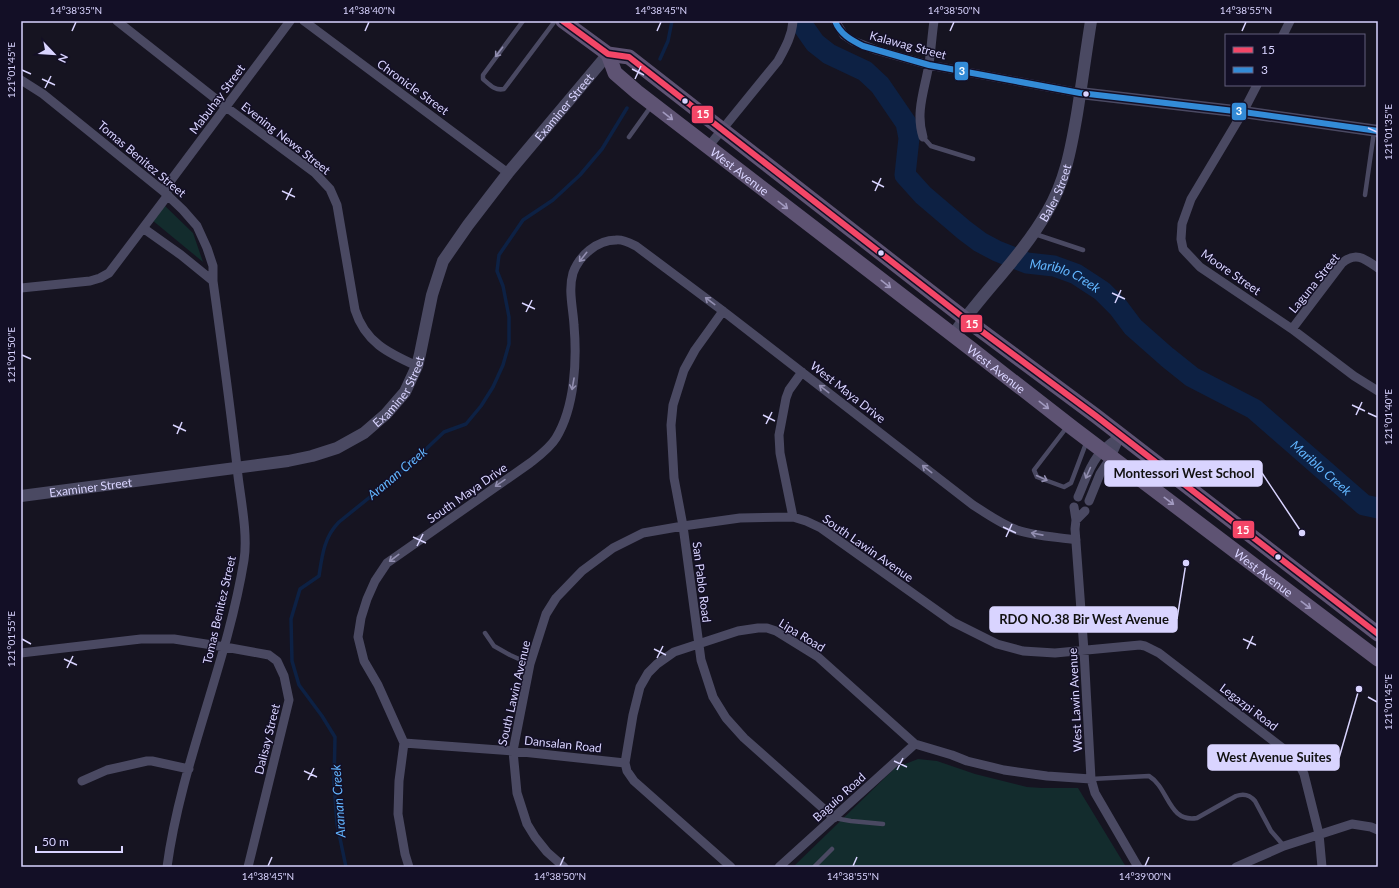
<svg xmlns="http://www.w3.org/2000/svg" width="1399" height="888" font-family="Lato,sans-serif">
  <rect width="100%" height="100%" fill="#161421"/>
  <path fill="#132c2d" d="M164,205L193,233L203,262L152,220Z
    M918,759L937,761L975,774L1027,787L1042,788H1078L1126,867H793L895,768Z"/>
  <g fill="none" stroke-linecap="round" stroke-linejoin="round">
    <path stroke="#0d2144" stroke-width="3.5" d="M660,59L668,41L672,21
      M346,867L337,824L334,783L335,737L322,716L299,685L292,661L291,619L300,589L319,576C322,556 324,537 339,522L406,468L444,432L466,424L481,406L493,387L503,365L509,344V317L503,286L497,271L499,255L523,220L553,200L580,175L602,149L627,108"/>
    <path stroke="#0d2144" stroke-width="21" id="s1" d="M801,21V23L815,43L829,54L865,71L880,85L906,123L909,138L905,175L923,195L964,230L980,242L997,251L1027,263L1054,266L1076,274L1102,291L1118,307L1133,327L1167,357L1192,377L1254,409L1364,505L1378,508"/>
    <path stroke="#4a4962" stroke-width="4.5" d="M523,21L483,75V79C490,85 495,91 504,89L555,21
      M629,137L652,105
      M923,137L931,146L973,159
      M1365,195L1374,132
      M1035,234L1083,250
      M1067,427L1034,470L1037,477L1064,487L1071,483L1085,446L1088,443
      M485,633L494,646L510,655L530,664
      M1091,779L1149,776C1169,788 1168,823 1197,818L1236,796C1244,793 1250,795 1255,801L1271,831L1284,846
      M834,818L851,821L883,824
      M814,867L832,849"/>
    <path stroke="#4a4962" stroke-width="9" d="M117,21L226,107L315,173L330,189L337,205L355,310C365,342 388,353 417,366
      M304,21L508,173
      M835,21L844,35L853,41L876,50L929,65L1080,93
      M1283,35L1290,21
      M21,80L43,94L163,191L183,210L197,226L207,248L213,266V281C222,346 231,411 238,476C241,501 248,535 244,560C227,665 181,763 167,867
      M1257,85L1243,112L1191,199L1182,224L1181,239L1183,249L1200,267L1292,329L1354,376L1378,391
      M923,137C915,112 925,89 929,64C931,50 932,35 934,21
      M708,147L778,61C785,48 792,36 793,21
      M163,191L290,21
      M143,228L181,255L213,281
      M21,288L90,281L100,278L109,273L168,195
      M723,311L695,350L684,370L673,405L671,425L674,478L683,526L701,660L713,697L726,718L744,738L834,818
      M1292,329L1342,263C1356,251 1365,259 1378,268
      M1078,497C1084,484 1088,469 1097,457C1103,448 1112,442 1120,436
      M1089,501L1100,474L1111,457L1120,437
      M1074,507L1076,520L1075,529L1084,651L1091,779L1095,793L1138,867
      M793,517L780,453L779,435L786,398L789,390L802,372
      M1076,520L1085,511
      M21,653L141,639H174L225,647L269,655L277,661L284,676L289,700L248,867
      M404,743L513,751L625,763
      M82,781L107,770L147,761H152L189,769
      M409,867L405,854L398,814L399,781L404,743L378,685L364,661L358,637L361,618L367,599L375,581L387,563L530,463C539,456 550,448 556,438C575,407 577,360 574,325C573,308 568,290 573,273C579,256 597,240 616,240C623,239 630,243 636,246L723,311L973,505C987,514 1001,524 1017,530C1035,536 1057,537 1076,540
      M564,867L547,852L535,837L527,824L517,793L513,751L530,664L546,614L556,598L582,571L613,548L643,533L683,526L740,518L793,517L806,521L821,528L953,622L997,644L1023,651L1055,653L1140,645L1145,646L1159,653L1289,753L1299,764L1304,774L1319,834L1322,867
      M731,867L634,781L627,771L625,763L633,715L640,687L648,673L657,664L674,652L738,631L758,628H767L776,631L818,657L915,744L952,755L967,761L1004,770L1047,776L1091,779
      M779,867L915,744
      M1236,867L1284,846L1352,824L1371,827L1378,830"/>
    <g stroke="#4a4962" stroke-width="12">
      <path d="M1080,93L1243,112L1378,131"/>
      <path id="s2" d="M953,335C982,293 1022,256 1047,212C1065,182 1071,149 1077,114C1082,83 1086,52 1091,21"/>
      <path id="s3" d="M21,496L288,461L312,456L337,448L364,433L386,414L405,392L417,366L420,354L432,295L443,261L468,225L508,173L608,54"/>
    </g>
    <g stroke="#5e5373" stroke-width="15">
      <path d="M563,21L608,54L629,57L964,318L1096,416L1378,634"/>
      <path id="s4" d="M608,54L615,73L637,92L970,348L1074,429L1378,659"/>
    </g>
    <defs>
      <path id="bus-1" d="M563,21L608,54L629,57L964,318L1096,416L1378,634"/>
      <path id="bus-2" d="M835,21C840,34 851,40 863,46L929,65L1080,93L1243,112L1378,131"/>
    </defs>
    <use href="#bus-1" stroke="#130f26" stroke-width="9"/>
    <use href="#bus-2" stroke="#130f26" stroke-width="9"/>
    <use href="#bus-1" stroke="#f34667" stroke-width="6"/>
    <use href="#bus-2" stroke="#338bd7" stroke-width="6"/>
  </g>
  <defs><path id="oneway-shaft" d="M-6 0H5M1.5-3L5.5 0L1.5 3" fill="none" stroke-width="1.6" stroke-linecap="round" stroke-linejoin="round"/></defs>
  <g stroke="#928eb0">
    <use href="#oneway-shaft" transform="translate(499 52) rotate(127)"/>
    <use href="#oneway-shaft" transform="translate(583 257) rotate(129)"/>
    <use href="#oneway-shaft" transform="translate(710 301) rotate(-143)"/>
    <use href="#oneway-shaft" transform="translate(573 384) rotate(100)"/>
    <use href="#oneway-shaft" transform="translate(824 389) rotate(-142)"/>
    <use href="#oneway-shaft" transform="translate(927 469) rotate(-142)"/>
    <use href="#oneway-shaft" transform="translate(1088 473) rotate(114)"/>
    <use href="#oneway-shaft" transform="translate(1042 478) rotate(25)"/>
    <use href="#oneway-shaft" transform="translate(500 483) rotate(145)"/>
    <use href="#oneway-shaft" transform="translate(1037 534) rotate(-169)"/>
    <use href="#oneway-shaft" transform="translate(394 558) rotate(143)"/>
  </g>
  <g stroke="#a29ac0">
    <use href="#oneway-shaft" transform="translate(668 116) rotate(38)"/>
    <use href="#oneway-shaft" transform="translate(783 205) rotate(38)"/>
    <use href="#oneway-shaft" transform="translate(886 284) rotate(38)"/>
    <use href="#oneway-shaft" transform="translate(1044 405) rotate(38)"/>
    <use href="#oneway-shaft" transform="translate(1169 501) rotate(37)"/>
    <use href="#oneway-shaft" transform="translate(1306 605) rotate(37)"/>
  </g>
  <path fill="none" stroke="#d9d4ff" stroke-width="1.5" d="M72,31L76,22M365,31L369,22M657,31L661,22M950,31L954,22M1242,31L1246,22M632,69L644,75M22,70L31,74M42,79L55,85M635,79L641,66M45,88L51,76M1368,128L1377,132M872,181L884,187M282,191L295,197M875,191L881,178M286,200L292,188M1112,293L1125,299M522,303L535,309M1115,303L1121,290M526,312L532,300M22,355L31,359M1352,405L1365,411M1368,413L1377,417M763,415L775,421M1356,415L1362,402M766,424L772,412M173,425L186,431M177,434L182,422M1003,527L1016,533M413,537L426,543M1006,537L1012,524M417,546L423,534M22,639L31,644M1243,639L1256,645M654,649L666,655M1247,649L1253,636M657,658L663,646M64,659L77,665M67,668L73,656M1368,697L1377,702M894,761L907,767M897,770L903,758M304,771L317,777M308,780L314,768M268,866L272,857M560,866L564,857M853,866L857,857M1145,866L1149,857"/>
  <g fill="#d9d4ff" stroke="#130f26" stroke-width="1.5">
    <circle cx="1086" cy="94" r="3.5"/>
    <circle cx="685" cy="101" r="3.5"/>
    <circle cx="881" cy="253" r="3.5"/>
    <circle cx="1278" cy="557" r="3.5"/>
  </g>
  <g text-anchor="middle" dominant-baseline="central" stroke-width="3" stroke-linejoin="round" paint-order="stroke">
    <g font-size="12" fill="#d9d4ff" stroke="#130f26">
      <text transform="translate(908 45) rotate(15)">Kalawag Street</text>
      <text transform="translate(413 87) rotate(36)">Chronicle Street</text>
      <text transform="translate(217 99) rotate(-53)">Mabuhay Street</text>
      <text stroke="none"><textPath href="#s3" startOffset="742">Examiner Street</textPath></text>
      <text transform="translate(286 138) rotate(38)">Evening News Street</text>
      <text transform="translate(142 159) rotate(40)">Tomas Benitez Street</text>
      <text stroke="none"><textPath href="#s4" startOffset="179">West Avenue</textPath></text>
      <text stroke="none"><textPath href="#s2" startOffset="176">Baler Street</textPath></text>
      <text transform="translate(1231 272) rotate(35)">Moore Street</text>
      <text transform="translate(1314 283) rotate(-51)">Laguna Street</text>
      <text stroke="none"><textPath href="#s4" startOffset="503">West Avenue</textPath></text>
      <text stroke="none"><textPath href="#s3" startOffset="406">Examiner Street</textPath></text>
      <text transform="translate(848 392) rotate(38)">West Maya Drive</text>
      <text stroke="none"><textPath href="#s3" startOffset="70">Examiner Street</textPath></text>
      <text transform="translate(467 493) rotate(-35)">South Maya Drive</text>
      <text transform="translate(868 548) rotate(35)">South Lawin Avenue</text>
      <text stroke="none"><textPath href="#s4" startOffset="839">West Avenue</textPath></text>
      <text transform="translate(702 582) rotate(83)">San Pablo Road</text>
      <text transform="translate(219 610) rotate(-77)">Tomas Benitez Street</text>
      <text transform="translate(802 635) rotate(31)">Lipa Road</text>
      <text transform="translate(514 693) rotate(-77)">South Lawin Avenue</text>
      <text transform="translate(1075 700) rotate(-93)">West Lawin Avenue</text>
      <text transform="translate(1249 707) rotate(37)">Legazpi Road</text>
      <text transform="translate(267 739) rotate(-76)">Dalisay Street</text>
      <text transform="translate(563 744) rotate(6)">Dansalan Road</text>
      <text transform="translate(839 797) rotate(-42)">Baguio Road</text>
    </g>
    <g font-size="13" font-style="italic" fill="#62b6ff" stroke="#130f26">
      <text stroke="none"><textPath href="#s1" startOffset="396">Mariblo Creek</textPath></text>
      <text stroke="none"><textPath href="#s1" startOffset="721">Mariblo Creek</textPath></text>
      <text transform="translate(397 473) rotate(-40)">Aranan Creek</text>
      <text transform="translate(338 801) rotate(-94)">Aranan Creek</text>
    </g>
  </g>
  <path fill="none" stroke="#d9d4ff" stroke-width="1.5" d="M1302 533L1262 473M1186 563L1177 619M1359 689L1339 758"/>
  <g fill="#d9d4ff" stroke="#130f26" stroke-width="1.5">
    <circle cx="1302" cy="533" r="4"/>
    <circle cx="1186" cy="563" r="4"/>
    <circle cx="1359" cy="689" r="4"/>
  </g>
  <g fill="#d9d4ff" stroke="#d9d4ff" stroke-width="1.5">
    <rect x="1105" y="461" width="157" height="25" rx="4"/>
    <rect x="990" y="607" width="187" height="25" rx="4"/>
    <rect x="1208" y="745" width="131" height="25" rx="4"/>
  </g>
  <g font-size="13" text-anchor="middle" font-weight="bold" fill="#111">
    <text x="1184" y="478">Montessori West School</text>
    <text x="1084" y="624">RDO NO.38 Bir West Avenue</text>
    <text x="1274" y="762">West Avenue Suites</text>
  </g>
  <g stroke="#130f26" stroke-width="1.5">
    <rect x="954" y="61" width="15" height="20" rx="4" fill="#338bd7"/>
    <rect x="1231" y="102" width="16" height="19" rx="4" fill="#338bd7"/>
    <rect x="691" y="105" width="23" height="19" rx="4" fill="#f34667"/>
    <rect x="960" y="314" width="23" height="19" rx="4" fill="#f34667"/>
    <rect x="1232" y="520" width="23" height="19" rx="4" fill="#f34667"/>
  </g>
  <g font-size="11" text-anchor="middle" font-weight="bold" fill="#fff">
    <text x="962" y="75">3</text>
    <text x="1239" y="115">3</text>
    <text x="703" y="118">15</text>
    <text x="972" y="328">15</text>
    <text x="1243" y="534">15</text>
  </g>
  <rect width="1399" height="888" fill="none" stroke="#130f26" stroke-width="44"/>
  <rect x="1225" y="34" width="140" height="52" fill="#130f26" stroke="#625e7d"/>
  <rect x="1233" y="47" width="20" height="6" fill="#f34667" stroke="#625e7d"/>
  <text x="1261" y="54" font-size="12" fill="#d9d4ff">15</text>
  <rect x="1233" y="67" width="20" height="6" fill="#338bd7" stroke="#625e7d"/>
  <text x="1261" y="74" font-size="12" fill="#d9d4ff">3</text>
  <g transform="translate(54 54) rotate(115)" stroke="#130f26" stroke-width="3" paint-order="stroke">
  <path d="M0-3L7 15L0 10L-7 15Z" fill="#d9d4ff"/>
  <text y="-6" font-size="11" font-weight="bold" text-anchor="middle" fill="#d9d4ff">N</text>
  </g>
  <path d="M36 846v6h86v-6" fill="none" stroke="#d9d4ff" stroke-width="2"/>
  <text x="42" y="846" font-size="12" fill="#d9d4ff" stroke="#130f26" stroke-width="3" paint-order="stroke">50 m</text>
  <rect x="22" y="22" width="1355" height="844" fill="none" stroke="#d9d4ff" stroke-width="1.5"/>
  <g font-size="10" text-anchor="middle" fill="#d9d4ff">
    <text x="76" y="14">14°38'35"N</text>
    <text x="369" y="14">14°38'40"N</text>
    <text x="661" y="14">14°38'45"N</text>
    <text x="954" y="14">14°38'50"N</text>
    <text x="1246" y="14">14°38'55"N</text>
    <text transform="translate(11 70) rotate(-90)" y="4">121°01'45"E</text>
    <text transform="translate(1388 132) rotate(-90)" y="4">121°01'35"E</text>
    <text transform="translate(11 355) rotate(-90)" y="4">121°01'50"E</text>
    <text transform="translate(1388 417) rotate(-90)" y="4">121°01'40"E</text>
    <text transform="translate(11 639) rotate(-90)" y="4">121°01'55"E</text>
    <text transform="translate(1388 702) rotate(-90)" y="4">121°01'45"E</text>
    <text x="268" y="880">14°38'45"N</text>
    <text x="560" y="880">14°38'50"N</text>
    <text x="853" y="880">14°38'55"N</text>
    <text x="1145" y="880">14°39'00"N</text>
  </g>
</svg>
